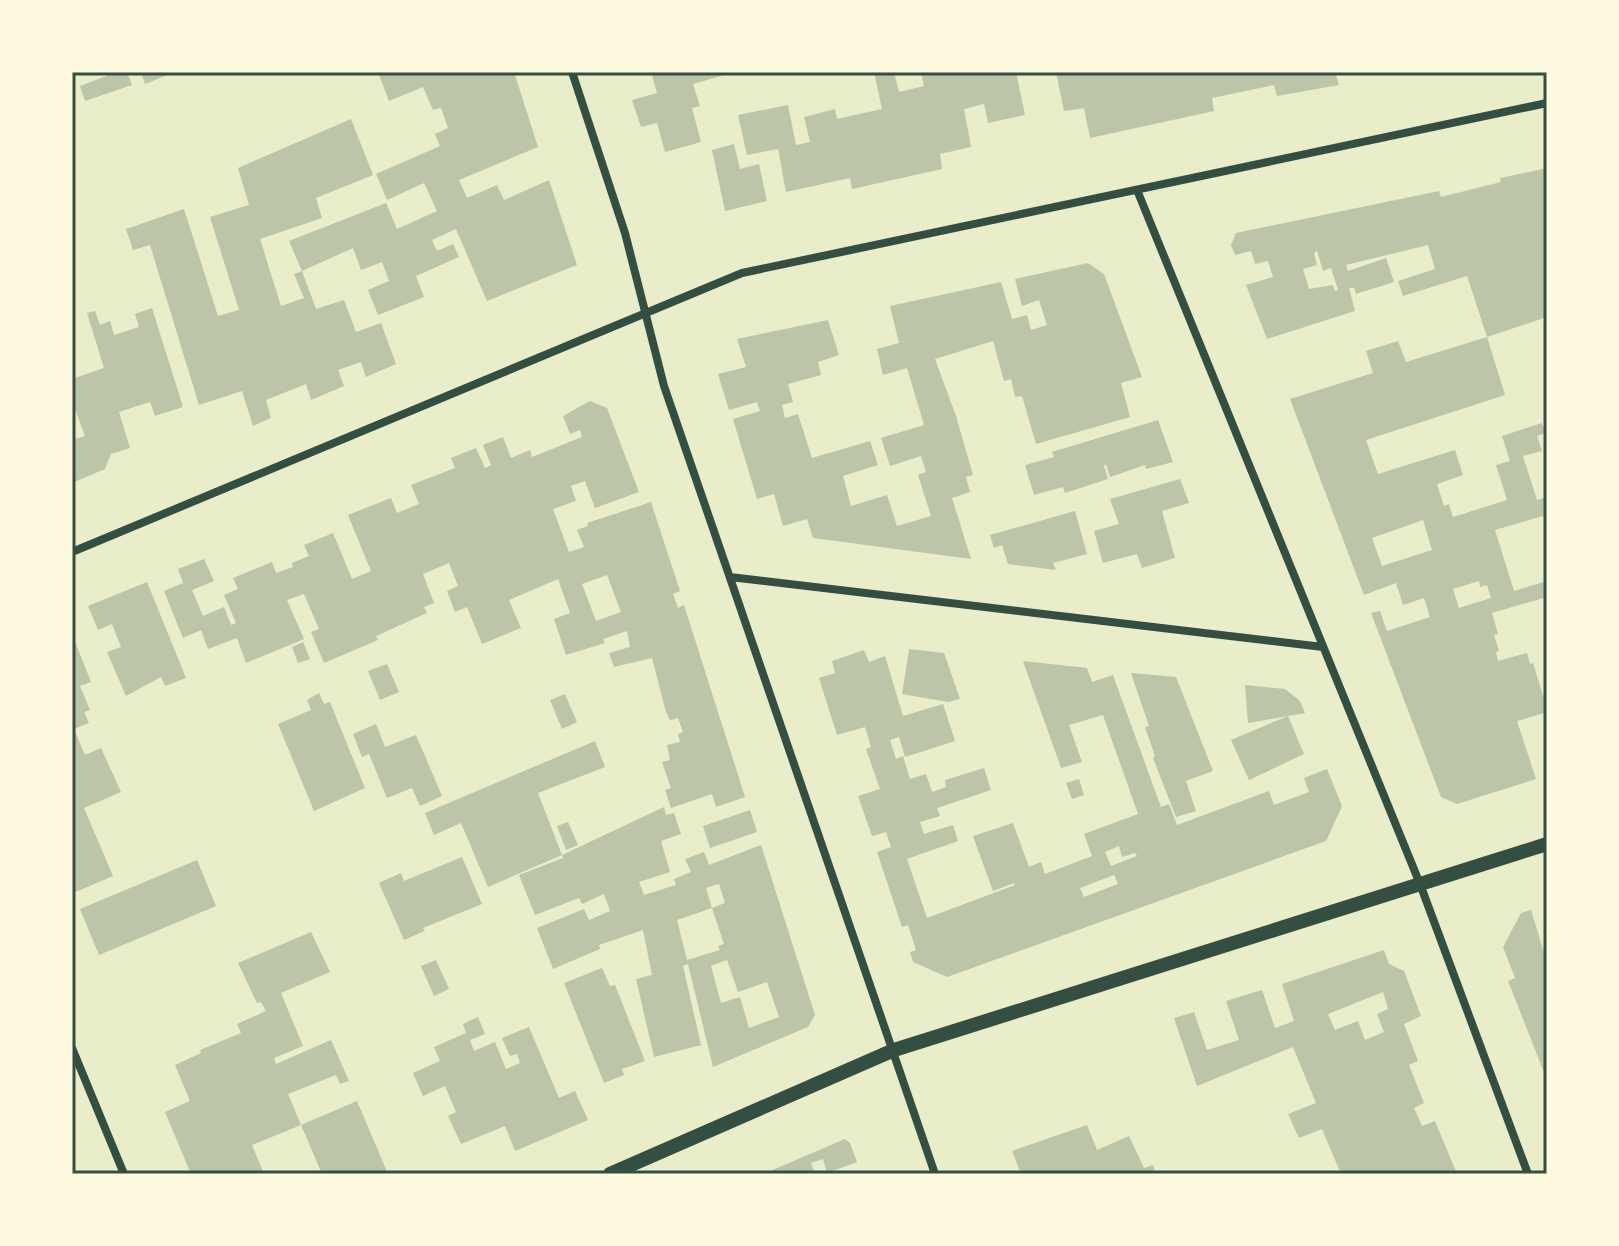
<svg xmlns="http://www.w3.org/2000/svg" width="1619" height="1246" font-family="'IBM Plex Serif',serif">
  <rect width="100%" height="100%" fill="#e9edc9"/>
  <path fill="#bcc5a7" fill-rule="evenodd" d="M117,72H127L132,85L85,101L80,86Z
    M141,72H175L145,84Z
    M378,72H514L538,147L459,180L467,198L497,185L504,200L549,180L577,265L487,301L456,229L432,240L437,251L453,244L459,257L416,276L424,297L378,315L368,290L389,281L382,262L361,270L353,248L302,271L289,241L386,203L397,229L437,211L424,183L387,200L376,174L440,146L435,134L448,128L441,108L433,110L423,87L389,101Z
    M651,72H735L693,84L700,106L692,108L701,142L665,152L657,123L641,127L632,100L657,93Z
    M874,72H894L899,92L924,86L921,72H1016L1025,115L988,123L984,104L964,109L971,147L940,154L942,169L852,189L850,178L786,192L778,149L747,155L738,115L788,105L796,145L810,142L804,117L835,109L837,119L882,109Z
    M1056,72H1335L1339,85L1277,96L1274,85L1212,98L1214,111L1090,138L1084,108L1064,111Z
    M351,119L373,175L316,198L322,218L260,239L281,306L304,298L294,274L302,271L316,309L344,300L356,332L381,323L396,364L366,377L361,362L338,370L344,386L311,400L306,384L266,400L271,418L253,426L242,391L199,405L150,245L133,250L126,229L184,209L218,316L239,310L210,217L249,205L238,168Z
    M734,144L740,169L759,164L767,201L725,211L712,150Z
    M1547,168V325L1544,318L1487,337L1467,276L1403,296L1398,281L1435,269L1428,245L1346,265L1348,271L1386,258L1394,282L1356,294L1354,288H1349L1355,311L1267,339L1246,285L1273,277L1268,261L1255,264L1251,251L1235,255L1231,245L1236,233L1439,191L1441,197L1501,182L1500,178ZM1317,251L1323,271L1331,268L1338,290L1335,291L1333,285L1309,289L1303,269L1317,265L1314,253Z
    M1088,263L1104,274L1142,377L1121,383L1130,417L1036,444L1022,396L1015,397L1011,379L1004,381L993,341L935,359L956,416L973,475L966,477L970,492L952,498L971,559L813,538L807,519L783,526L774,494L757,499L733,419L760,411L757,402L729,410L718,374L746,367L737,339L828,320L839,355L818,362L821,375L788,384L793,402L782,405L785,418L798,414L812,458L870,441L878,465L843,476L851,506L887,495L897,526L931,516L918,475L926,472L921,456L890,466L881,438L924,425L907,368L883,375L877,349L899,343L890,306L1001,282L1012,319L1027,315L1031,330L1047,325L1039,300L1022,306L1015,279Z
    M152,308L183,407L155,416L150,402L119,412L130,448L111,454L105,469L72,483V440L85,436L72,401V379L104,368L87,313L95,311L100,325L110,321L114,335L139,327L135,314Z
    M1487,337L1505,395L1366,440L1378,474L1455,450L1463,475L1437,484L1444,506L1449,504L1453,517L1507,500L1496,465L1510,461L1502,436L1542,423L1545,433L1537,436L1542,451L1523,456L1537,500L1547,497V527L1543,516L1495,530L1514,591L1547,581V597L1492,613L1498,634L1494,635L1499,651L1496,652L1498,661L1527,653L1530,664L1533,663L1547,709V712L1517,721L1536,779L1457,804L1441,797L1371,613L1380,611L1387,631L1430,617L1424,598L1403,605L1396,583L1364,595L1290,399L1373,373L1366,351L1398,341L1406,362ZM1423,520L1432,550L1382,566L1372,538ZM1479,581L1480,587L1487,585L1491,598L1459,608L1453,589Z
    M590,401L607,408L639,492L595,508L585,481L571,486L576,501L553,509L569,552L584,547L577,530L588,526L587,523L651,502L680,591L673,594L678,608L684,605L745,797L716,807L712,794L671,808L665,790L671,788L662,762L670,760L667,745L680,742L678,734L683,732L678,718L670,720L666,712L652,658L614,667L609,653L630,647L627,631L603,639L605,643L566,655L554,619L570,613L558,579L509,600L521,628L482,644L467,607L455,612L447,591L458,586L449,563L423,574L434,603L424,607L427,613L376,636L378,640L324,663L311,632L319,629L304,594L287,600L304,639L246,663L237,638L208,649L201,630L183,638L164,591L183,583L178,569L204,559L214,581L192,590L203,616L224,607L231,625L236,623L224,595L238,589L233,578L272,562L276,573L293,567L292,563L309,556L304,545L333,533L352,579L371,571L348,515L391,498L397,513L419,504L411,485L455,468L451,458L476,448L485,468L491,465L483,445L503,437L511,458L530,450L532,457L582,437L580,430L570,434L563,416ZM607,575L621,612L596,621L582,584Z
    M1158,420L1173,462L1146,469L1145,465L1110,477L1106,464L1104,466L1108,479L1065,493L1063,487L1034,495L1025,465L1054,457L1052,452Z
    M1180,479L1189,503L1162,511L1175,558L1142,568L1137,554L1103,563L1094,531L1119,524L1110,499Z
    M1075,511L1087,554L1053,563L1056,570L1008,564L1002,545L994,548L990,535Z
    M147,582L186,678L165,686L161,677L126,696L107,652L121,647L112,624L98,630L88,606Z
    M72,634L91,682L80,686L90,710L84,712L89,723L74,729L85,755L101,748L121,792L84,808L113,876L73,893Z
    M303,642L310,659L298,663L292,647Z
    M909,649L944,653L960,699L948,702L902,694Z
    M864,650L869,662L885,656L903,716L943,704L955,741L905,757L899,737L890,740L896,759L903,756L910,779L926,774L932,792L946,787L945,780L984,768L991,790L937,808L940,816L920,822L924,834L953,825L958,841L907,859L927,918L1015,885L1014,883L993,891L973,836L1013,823L1029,867L1041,862L1045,874L1092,856L1084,834L1138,814L1103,715L1069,725L1082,762L1061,768L1023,661L1087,668L1092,682L1113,675L1161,807L1169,804L1177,825L1269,791L1274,805L1309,792L1304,778L1327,769L1342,806L1326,841L947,977L913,962L910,952L916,950L908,925L902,927L877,852L891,847L886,832L872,836L858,796L880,789L866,749L871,747L865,727L837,735L819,678L835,673L832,661ZM1119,846L1122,857L1135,853L1137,856L1111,866L1105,852ZM1114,875L1118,884L1084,897L1080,888Z
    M387,664L399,692L380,700L368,671Z
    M1131,673L1176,677L1213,771L1186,781L1196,811L1176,817L1153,758L1155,756L1145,727L1149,726Z
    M1245,685L1285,689L1300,701L1305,713L1288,716L1304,754L1249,780L1231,740L1288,716L1248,723Z
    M319,693L324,704L330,702L365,788L314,811L278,724L311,710L307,700Z
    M565,694L577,722L562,729L550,700Z
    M376,724L385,747L416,735L442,796L420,806L412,788L387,798L369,754L362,757L353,734Z
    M595,741L605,767L538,793L562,855L488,887L461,823L434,835L425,813Z
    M1079,779L1084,795L1072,799L1066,783Z
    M664,807L666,815L674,813L681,834L661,841L670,872L639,882L644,895L676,885L674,879L691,872L685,859L704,852L709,865L761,845L815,1015L808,1027L713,1067L688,964L683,966L701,1045L654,1057L636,979L652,975L643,930L599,945L600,949L553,969L537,928L584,909L589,920L610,911L604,894L582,904L579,898L535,915L519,875L563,858L562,855ZM719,884L725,903L712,908L706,888ZM712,908L724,944L718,946L720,950L687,960L677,920ZM727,960L738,992L767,982L779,1017L749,1028L740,997L721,1003L711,966Z
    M750,810L757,832L710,848L703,826Z
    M568,822L578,845L566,850L557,826Z
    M462,857L482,904L423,928L425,931L404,940L379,883L401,873L404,881Z
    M197,860L216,906L99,955L80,909Z
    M1531,910L1547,962V1080L1508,981L1515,978L1503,947L1521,913Z
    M311,932L330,972L281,993L303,1046L274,1058L276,1064L331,1040L349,1081L340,1084L336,1075L288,1094L301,1125L252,1145L264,1174H191L165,1112L190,1101L175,1065L201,1053L200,1050L241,1033L237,1024L266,1011L261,1002L257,1003L238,963Z
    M1384,950L1389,964L1404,971L1421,1016L1404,1024L1418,1061L1409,1065L1424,1103L1414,1108L1422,1126L1435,1121L1457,1174H1341L1322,1129L1299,1138L1288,1114L1316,1103L1293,1047L1197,1086L1174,1018L1194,1012L1207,1050L1239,1040L1226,1001L1262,990L1275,1028L1294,1021L1282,984ZM1383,992L1388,1009L1377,1014L1384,1032L1365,1040L1358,1021L1335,1030L1328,1014Z
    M436,960L449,989L434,996L421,966Z
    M602,968L610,986L615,985L645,1061L622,1069L624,1075L604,1083L564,983Z
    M478,1017L485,1034L470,1040L474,1051L495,1042L506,1069L520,1063L517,1054L510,1056L502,1038L529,1027L559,1098L575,1091L588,1120L515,1151L505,1126L461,1144L448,1116L456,1112L445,1086L423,1096L413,1073L440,1061L434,1047L466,1033L463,1024Z
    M357,1101L388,1174H322L301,1125Z
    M1087,1125L1097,1150L1129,1136L1144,1168L1153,1165L1156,1174H1021L1012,1151Z
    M845,1139L850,1143L857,1162L827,1173L823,1159L811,1163L815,1174H763Z"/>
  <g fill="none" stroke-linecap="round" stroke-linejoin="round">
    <path stroke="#344e41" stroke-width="8" d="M572,72L625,233L664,386L935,1174
      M1137,190L1420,884L1528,1174
      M72,552L742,273L1547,103
      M730,577L1323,647
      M72,1048L124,1174"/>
    <path stroke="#344e41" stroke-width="14" d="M610,1174L894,1050L1547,844"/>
  </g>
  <rect width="1619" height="1246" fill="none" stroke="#fefae0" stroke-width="148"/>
  <rect x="74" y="74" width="1471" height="1098" fill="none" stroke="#344e41" stroke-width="3"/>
</svg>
